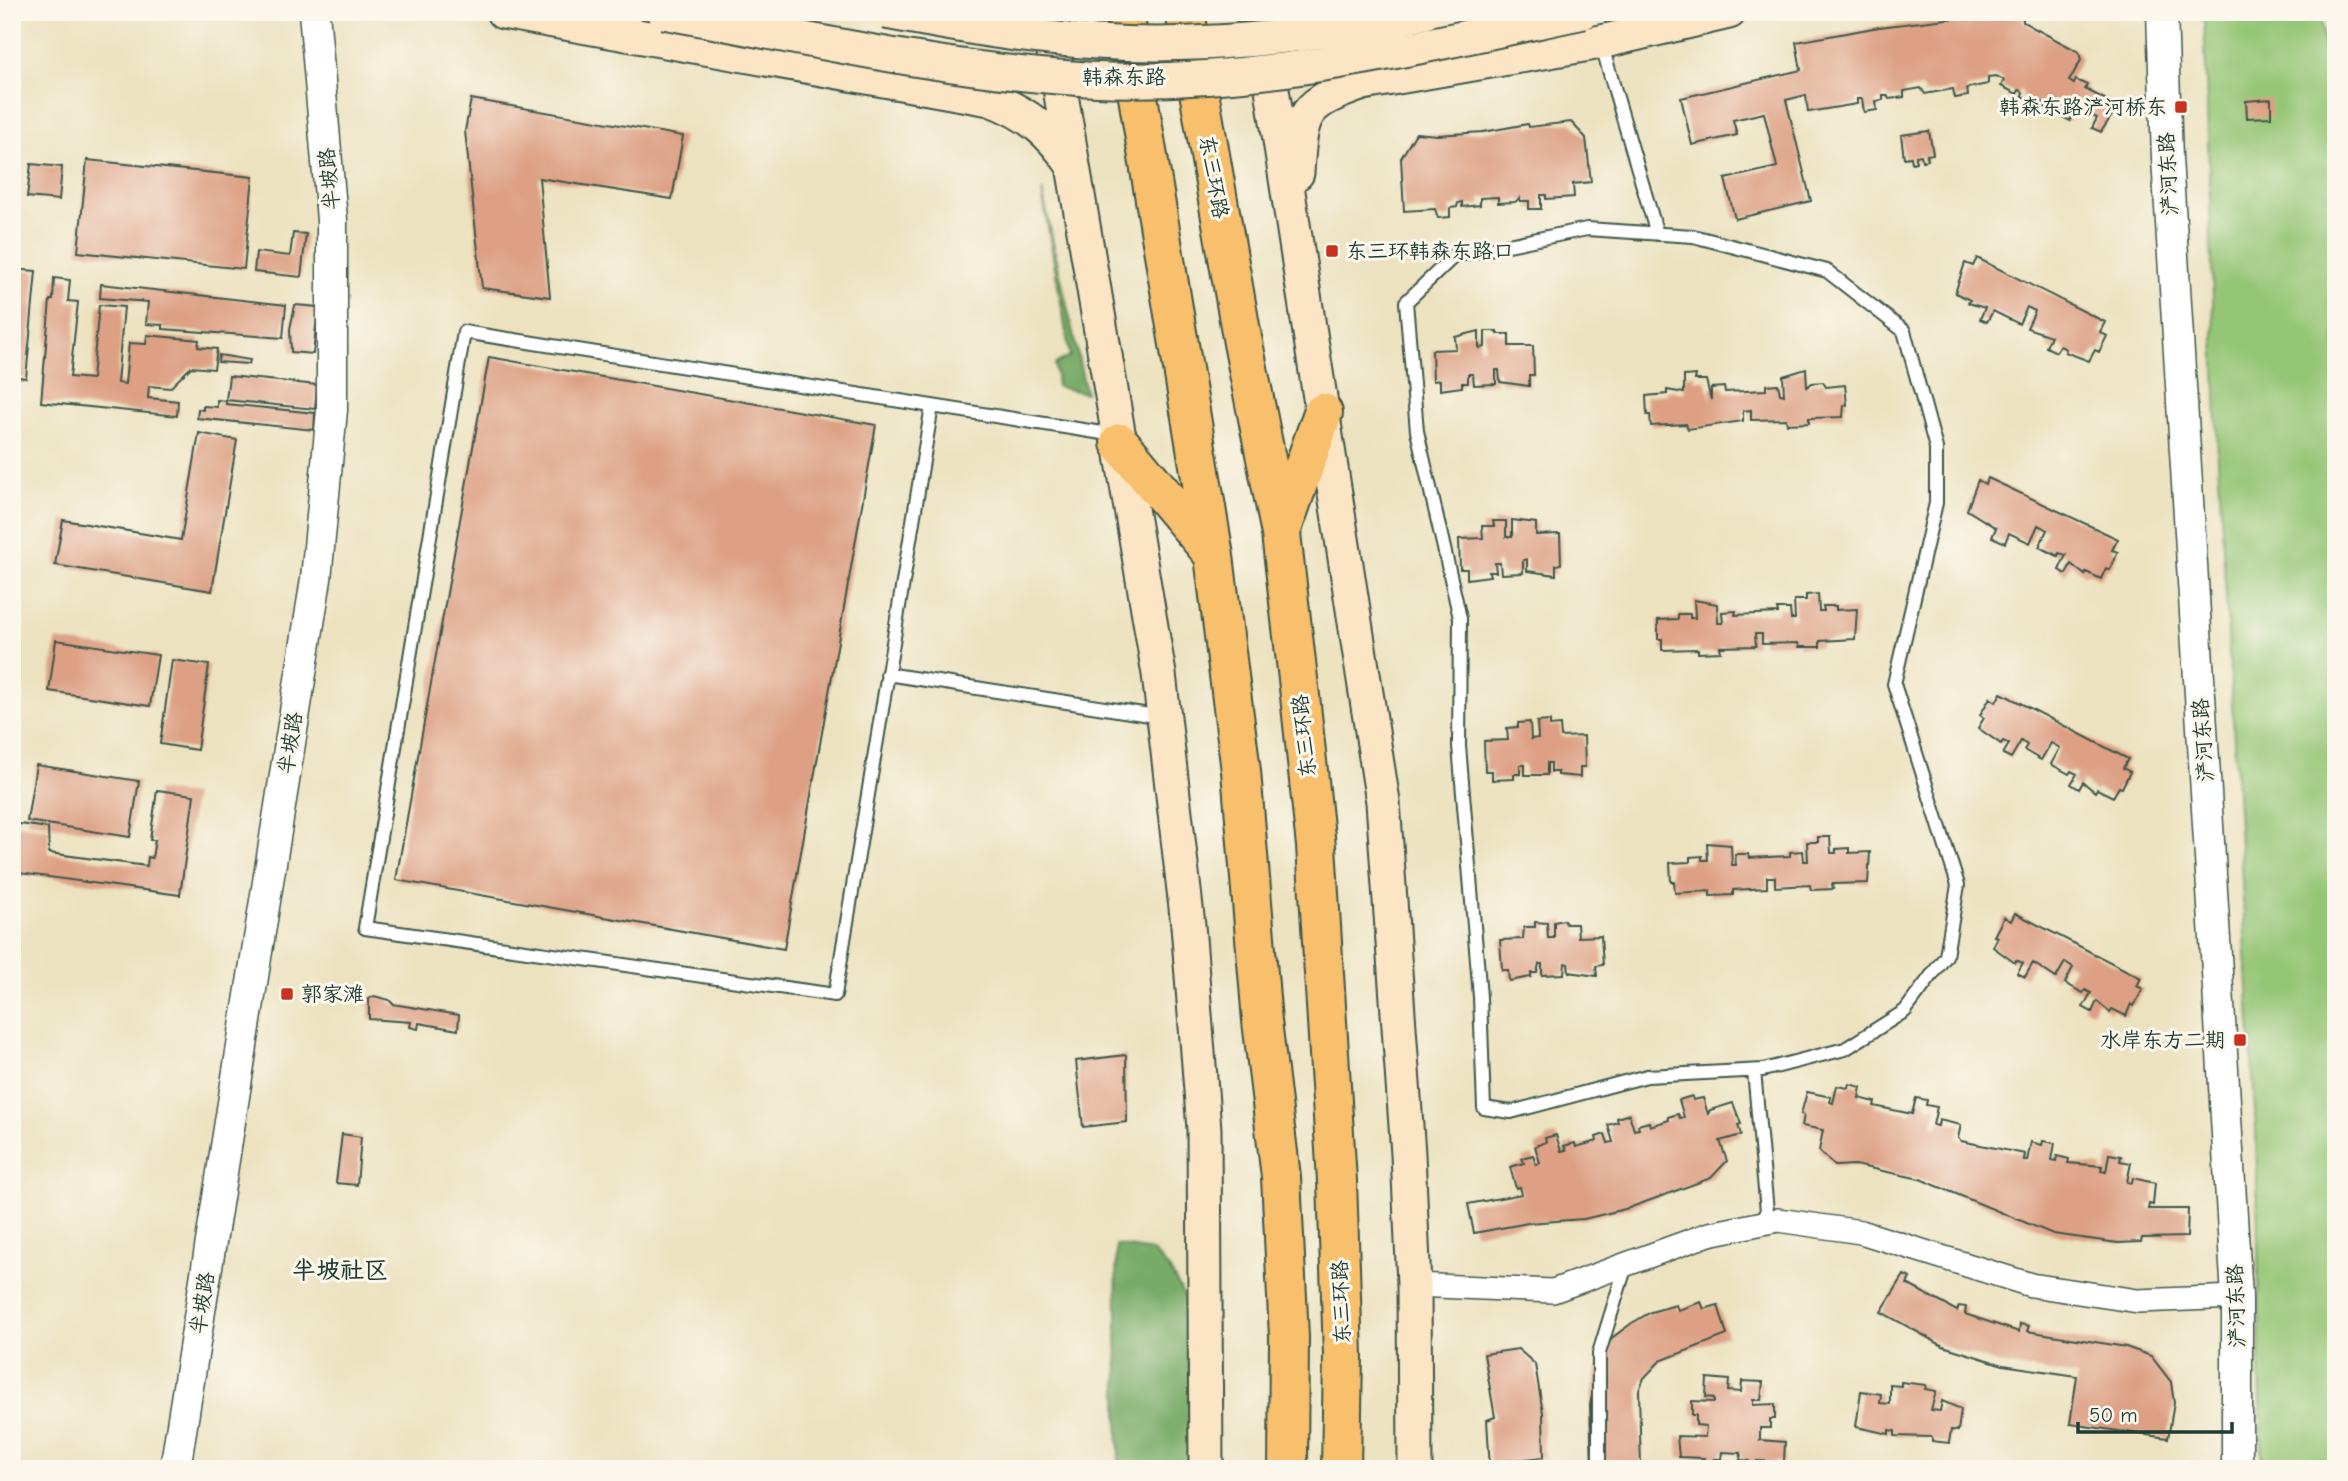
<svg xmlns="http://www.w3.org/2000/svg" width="2348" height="1481" font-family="'Comic Neue','LXGW WenKai TC',sans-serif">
  <rect width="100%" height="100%" fill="#fbf7ec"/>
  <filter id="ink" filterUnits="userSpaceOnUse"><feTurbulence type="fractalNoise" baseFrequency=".0143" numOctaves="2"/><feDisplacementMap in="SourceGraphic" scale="14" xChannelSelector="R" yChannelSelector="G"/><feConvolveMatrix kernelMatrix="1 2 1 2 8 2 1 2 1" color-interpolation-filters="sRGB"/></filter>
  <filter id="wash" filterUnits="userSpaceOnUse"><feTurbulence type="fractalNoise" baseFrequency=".00686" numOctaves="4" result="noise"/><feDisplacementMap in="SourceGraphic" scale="28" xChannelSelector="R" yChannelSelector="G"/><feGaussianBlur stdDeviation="1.57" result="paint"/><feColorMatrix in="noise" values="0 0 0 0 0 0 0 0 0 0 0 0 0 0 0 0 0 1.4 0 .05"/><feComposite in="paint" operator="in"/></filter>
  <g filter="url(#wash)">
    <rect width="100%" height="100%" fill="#ece2c0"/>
    <path fill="#95c676" stroke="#5a8255" stroke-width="2" d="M2204,12H2320L2336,175V1469H2262L2256,1129L2218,459Z"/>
    <path fill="#78ab67" stroke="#4c744e" stroke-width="2" d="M1042,191L1086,393L1057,387L1055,364L1070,356Z
      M1116,1245L1152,1251L1168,1267L1188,1303L1190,1469H1119Z"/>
    <g id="blocks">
      <path fill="#dda084" d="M1997,13L2023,18V22L2079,52L2081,60L2069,81L2074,84L2076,80L2087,85L2085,89L2118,106L2101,132L2092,128L2097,118L2076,108L2070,121L2045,108L2047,104L2042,102L2037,114L2025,108L2029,100L2022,96L2023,92L2019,90L2017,94L2001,86L2004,80L1996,76L1988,77V84L1967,88L1968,96L1955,98L1953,89L1925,94L1921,88L1904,91V97L1889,99L1887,95H1883V100L1876,101L1877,110L1864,112L1862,99H1857V104L1808,112L1806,95L1786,100L1811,201L1735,219L1725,179L1777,167L1764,113L1733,120L1737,135L1692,145L1681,98L1801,70L1796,42L1879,27Z
        M471,99L683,136L672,199L539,178L550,297L482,288L465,131Z
        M2271,99V117L2247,118L2246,101Z
        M1571,122L1586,138L1591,182L1573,184L1574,197L1546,199V195H1541V209H1529V201H1520V198L1515,202L1498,203V197L1480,198V205L1462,207V202L1458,203L1457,207L1450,208V217L1438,218L1435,209L1404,211L1401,158L1416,133L1437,135L1483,132L1528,124L1529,127Z
        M12,128H18L14,163H12Z
        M1929,131L1933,154L1927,155L1928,160L1922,161L1921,155L1916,156V162L1912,163L1911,157L1904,158L1901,135Z
        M87,160L253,177L244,269L78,252Z
        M31,164L62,167L59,200L27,197Z
        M293,233L306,234L301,277L254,272L256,252L290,256Z
        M1977,258L2105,322L2100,332L2107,336L2099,352L2095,350L2089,361L2065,352L2066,349L2060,346L2056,352L2046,347L2051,336L2027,328L2035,311L2027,307L2019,324L1993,311L1987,322L1980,319L1985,308L1968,303L1970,300L1955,293L1965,263L1973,266Z
        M12,269L36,271L26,378L12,376Z
        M54,278L70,280L68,301L78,302L70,377L92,379L99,305L124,307L117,383L125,384L129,343L146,344L147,335L199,340L198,347L217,349L214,369L191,367L170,388L149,386L148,398L178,401L177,416L41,402L50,300H53Z
        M101,284L286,305L283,338L163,329V325L146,324L148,302L100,298Z
        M295,305L318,307L313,354L291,352L290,329Z
        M1479,331V348L1485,347V331H1497V334H1509V346H1533L1534,375H1529V386L1500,382L1499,370H1496V384L1474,385L1473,374H1468V383H1462V387L1440,390V380L1433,381L1432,350L1456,349L1455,337Z
        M219,355L250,360L249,364L218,362Z
        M489,357L876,425L784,949L396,880Z
        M1806,369L1807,387L1812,383L1823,382L1826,387L1845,385L1847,405H1844L1843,417L1809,418V423L1787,424L1786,419L1751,420V410L1743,411V421L1688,429L1686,424L1651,426L1650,415H1647L1646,396L1667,394V390L1684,393V376L1696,375L1695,380H1706L1711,400V388L1724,387L1725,392L1766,390V385L1778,384L1780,394L1784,395L1783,376Z
        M229,376L317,385L315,409L226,400Z
        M217,400L226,401V404L315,413L314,430L197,418L198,409L203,410V406L217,407Z
        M199,433L237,440L212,591L55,565L63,520L181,540Z
        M12,448L18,449L14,493H12Z
        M1988,478L2118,539L2112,550L2118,552L2110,570L2106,568L2101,579L2086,572L2085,575L2071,564L2066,574L2059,570L2066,555L2059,553L2058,556L2039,547L2047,530L2038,525L2030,543L2009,533L2005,543L1992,537L1996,528L1967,510L1978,480L1985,484Z
        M1512,520L1536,523V535L1560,534L1561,564L1556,565V575L1527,571V559L1523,560V573L1501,574L1500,563H1495L1496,572H1489L1490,576L1467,579V569H1460L1459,539L1483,538L1482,526H1494L1493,521H1506V537H1512Z
        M1818,594L1819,611H1824L1823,606H1836V610L1857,609L1855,639L1820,641V647H1799L1798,643L1762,644V634H1755L1756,646L1720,647L1721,652L1698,653V649L1662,650V639H1658V620L1678,619V614H1690V618H1695L1694,600L1717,604L1718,623H1723L1722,612L1736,611L1735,615L1778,613L1777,609H1790L1791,619H1795L1794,600H1806V595Z
        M56,640L158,655L150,706L49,691Z
        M172,660L209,665L197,750L160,744Z
        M2001,693L2128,759L2123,768L2130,772L2122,788L2119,787L2113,797L2097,789L2095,792L2083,782L2079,789L2071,784L2077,774L2071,771L2069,774L2051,764L2060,748L2051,743L2041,760L2024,750L2027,745L2021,741L2011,758L2003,754L2009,744L2003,741L2001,744L1978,728L1984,718L1980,715L1990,698L1996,702Z
        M1550,721V726L1560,725L1561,737L1584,736L1585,767H1580V777L1558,775V772H1551V763H1547V775H1525V765H1520V774H1514V779L1492,780V771H1485L1484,741L1508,740L1507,728L1518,727V723L1530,722L1531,739L1538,738L1537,722Z
        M36,765L139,781L130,837L27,821Z
        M157,790L194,795L180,895L12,872V823L48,828L49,853L147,866L148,857L152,858L155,840H150Z
        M1818,837H1830L1831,853H1836V849L1849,848V853L1870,852L1868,883L1832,884L1833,889L1811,890L1810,885L1775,887V877H1767V888L1733,890V895L1710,896V891L1675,893L1674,882H1671L1670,863L1690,862V857L1702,856V860H1708L1707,843L1731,845L1732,865H1736L1735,854H1748L1749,858L1790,856V852L1803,851L1804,861H1808L1807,842H1818Z
        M2015,913L2141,978L2137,986L2143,989L2134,1006L2131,1004L2126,1016L2112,1009L2110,1012L2097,1001L2092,1012L2083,1007L2091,993L2085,990L2083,993L2065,983L2073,967L2065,962L2056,978L2033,963L2025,977L2017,973L2023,963L2016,960L2015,963L1993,947L1998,937L1994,936L2004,917L2011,921Z
        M1564,920L1566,924H1577L1578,937L1601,936L1603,965L1596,966L1597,976L1569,972L1568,964L1565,963L1564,974L1542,975V964H1539L1537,973H1531V977L1509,981L1508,970H1502L1500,940L1523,939L1524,927H1535V922L1547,923L1548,938H1554V922Z
        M374,996L389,1000L393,1004L459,1015L458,1030L419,1023L418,1029L410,1027L411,1022L369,1019V999Z
        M1126,1055L1127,1122L1083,1127L1076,1061Z
        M1849,1084L1861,1087L1859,1098L1875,1102L1874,1106L1912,1114L1916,1098L1927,1100L1926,1105L1937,1107L1933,1125L1938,1126L1939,1120L1961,1125L1958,1138L1961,1141L2025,1154L2024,1160L2027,1161L2031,1142L2042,1145L2043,1141L2055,1143L2052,1160L2056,1161L2057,1156L2069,1159L2068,1163L2102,1166L2101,1171L2106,1172L2109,1154L2121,1156L2120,1161L2131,1163L2127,1182L2132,1183L2133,1178L2155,1183L2153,1205L2149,1204L2148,1209H2188L2187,1237L2142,1238L2141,1242L2118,1243L2053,1234L1920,1179L1855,1165L1835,1166L1819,1151L1823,1130L1802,1126L1804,1115L1801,1114L1807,1092L1831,1097L1830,1102L1833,1103L1837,1086L1848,1088Z
        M1692,1096L1693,1100L1703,1098L1708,1114L1710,1110L1733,1103L1741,1124L1738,1125L1741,1135L1720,1141L1727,1161L1711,1178L1629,1208L1584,1219L1528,1223L1474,1233L1468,1204L1522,1194L1520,1187L1516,1188L1510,1167L1524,1163L1522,1158L1533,1155L1536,1165L1540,1163L1535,1146L1546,1142L1545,1138L1556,1135L1561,1151L1566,1150L1564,1146L1575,1143L1576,1147L1597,1141L1596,1137L1605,1134L1608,1143L1613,1142L1608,1125L1618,1122L1617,1118L1629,1114L1634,1130L1639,1129L1638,1125L1649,1122L1650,1126L1669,1120L1668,1117L1678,1114L1680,1118L1684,1117L1679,1100Z
        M342,1134L361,1137L357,1185L336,1183Z
        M1904,1275L1910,1278L1907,1284L1957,1311L1959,1306L1966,1307L1965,1314L2019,1332L2020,1324L2029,1326L2027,1331L2126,1347L2151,1356L2171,1382L2174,1403L2168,1438L2070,1424L2077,1376L2003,1365L1943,1346L1881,1312Z
        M1701,1302L1704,1309L1718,1305L1727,1335L1660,1361L1644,1378L1639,1390L1641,1469H1592L1590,1405L1599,1358L1613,1337L1632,1323L1651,1312L1676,1305L1678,1310Z
        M1518,1349L1535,1364L1543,1413L1544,1457L1506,1461L1544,1460L1545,1469H1490L1487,1420L1495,1417L1484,1354Z
        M1707,1378L1729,1380L1728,1391L1741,1392L1742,1381L1763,1382L1761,1400H1753V1405L1775,1404V1419H1770V1428H1760V1440L1785,1442L1784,1462L1757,1461V1464H1749V1461L1740,1460L1741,1453L1722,1452L1721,1459H1714L1713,1463L1704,1462V1458L1679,1457L1677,1436L1705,1437L1706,1426L1696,1425V1415H1692V1401L1714,1402V1398L1706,1397Z
        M1901,1382L1926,1385L1925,1389L1936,1391L1931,1410L1940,1411L1942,1401L1961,1409L1958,1431L1951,1430L1949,1443L1932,1441V1437L1895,1436V1431L1889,1430V1434L1856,1427L1861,1391L1881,1394L1880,1403L1890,1404V1385L1901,1386Z"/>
    </g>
  </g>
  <g filter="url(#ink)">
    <use href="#blocks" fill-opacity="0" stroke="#3e5649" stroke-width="2"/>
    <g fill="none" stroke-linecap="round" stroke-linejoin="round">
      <defs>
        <path id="service" d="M1601,43L1657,234
          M1587,229L1693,236L1827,271L1904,331L1936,448V503L1894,684L1958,885L1946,956L1905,1011L1845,1049L1763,1070L1647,1076L1511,1112L1484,1108L1480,997L1459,746L1460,618L1417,431L1406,302L1454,256Z
          M932,406L835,995L365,928L464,332L1115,435
          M887,674L1162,717
          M1754,1071L1768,1222
          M1599,1469V1353L1627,1262"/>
        <path id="minor" d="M1414,1285L1553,1291L1709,1234L1778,1220L1861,1232L2031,1285L2138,1301L2237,1297"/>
        <path id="tertiary" d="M2162,12L2167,158L2237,1297V1469
          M175,1469L316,579L332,410V220L314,12"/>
        <path id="secondary" d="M503,12L990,99C1027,113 1050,131 1072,164
          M1047,12L1159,674L1188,925L1204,1129L1206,1469
          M1260,12L1383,802L1408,1154L1414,1285L1415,1469
          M1297,173C1301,110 1303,104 1363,83L1601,42L1729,12"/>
        <path id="trunk" d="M1124,12L1214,556L1241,771L1262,1021L1281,1177L1289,1337L1288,1469
          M1185,12L1243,343L1281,534L1300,696L1316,846L1337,1181L1343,1355L1341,1469
          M1120,443L1213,554
          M1281,532L1323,413"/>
      </defs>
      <use href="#service" stroke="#3e5649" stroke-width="16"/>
      <use href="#minor" stroke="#3e5649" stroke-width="26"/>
      <use href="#tertiary" stroke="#3e5649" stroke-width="33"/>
      <use href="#secondary" stroke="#3e5649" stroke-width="37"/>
      <use href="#trunk" stroke="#3e5649" stroke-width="42"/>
      <use href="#service" stroke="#fff" stroke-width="12"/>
      <use href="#minor" stroke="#fff" stroke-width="23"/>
      <use href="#tertiary" stroke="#fff" stroke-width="30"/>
      <use href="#secondary" stroke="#fce5c4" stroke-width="33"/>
      <use href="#trunk" stroke="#f8bf6c" stroke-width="38"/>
      <defs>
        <path id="secondary-bridge" d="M664,12C804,38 945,71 1087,79C1254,88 1420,47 1583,12
          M886,12C956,25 1026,38 1097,42C1207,49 1318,36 1425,12"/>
      </defs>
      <use href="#secondary-bridge" stroke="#3e5649" stroke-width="37" stroke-linecap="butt"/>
      <use href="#secondary-bridge" stroke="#fce5c4" stroke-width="33"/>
    </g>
  </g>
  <g fill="#c8321e" stroke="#fbf7ec" stroke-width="2.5">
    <rect x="2174" y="100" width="14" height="14" rx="3.5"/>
    <rect x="1325" y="244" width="14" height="14" rx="3.5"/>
    <rect x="280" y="987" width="14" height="14" rx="3.5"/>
    <rect x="2233" y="1033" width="14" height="14" rx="3.5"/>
  </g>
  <g text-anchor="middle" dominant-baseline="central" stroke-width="6" stroke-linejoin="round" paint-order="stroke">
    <g font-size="21" fill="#1f3d34" stroke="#fbf7ec">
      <text x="1124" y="77">韩森东路</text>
      <text transform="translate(2168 174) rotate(-93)">浐河东路</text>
      <text transform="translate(1214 177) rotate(80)">东三环路</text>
      <text transform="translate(329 179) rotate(-95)">半坡路</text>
      <text transform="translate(1304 736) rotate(-96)">东三环路</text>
      <text transform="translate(2203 740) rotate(-94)">浐河东路</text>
      <text transform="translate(290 743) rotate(-81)">半坡路</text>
      <text transform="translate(1341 1302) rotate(-92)">东三环路</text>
      <text transform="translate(202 1303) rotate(-81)">半坡路</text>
      <text transform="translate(2236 1306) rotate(-92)">浐河东路</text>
    </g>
    <g font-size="21" fill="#1f3d34" stroke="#fbf7ec" text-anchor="end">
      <text x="2167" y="107">韩森东路浐河桥东</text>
      <text x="1346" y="251" text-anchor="start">东三环韩森东路口</text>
      <text x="301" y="994" text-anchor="start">郭家滩</text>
      <text x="2226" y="1040">水岸东方二期</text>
    </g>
    <g font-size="24" font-weight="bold" fill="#1f3d34" stroke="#fbf7ec">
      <text x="340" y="1270">半坡社区</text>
    </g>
  </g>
  <rect width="2348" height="1481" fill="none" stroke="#fbf7ec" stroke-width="42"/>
  <path d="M2078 1422v10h154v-10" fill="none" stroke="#1f3d34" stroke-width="3.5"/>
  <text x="2089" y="1422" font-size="21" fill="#1f3d34" stroke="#fbf7ec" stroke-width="5" paint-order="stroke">50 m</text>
</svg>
